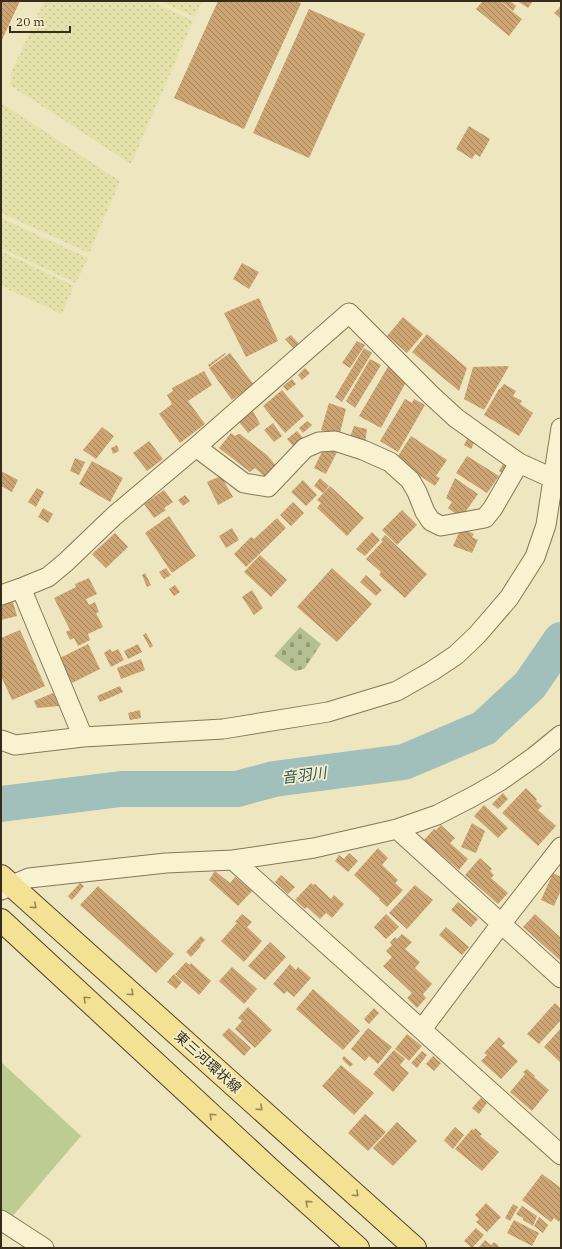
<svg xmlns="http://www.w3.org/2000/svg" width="562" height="1249" font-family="'IBM Plex Serif','Noto Sans JP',serif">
  <defs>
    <pattern id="farmland-dots" width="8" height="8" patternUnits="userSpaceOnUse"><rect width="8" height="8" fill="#e4e2ab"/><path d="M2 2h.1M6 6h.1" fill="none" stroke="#c4c293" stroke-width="1.8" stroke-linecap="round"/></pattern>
    <pattern id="cemetery-stones" width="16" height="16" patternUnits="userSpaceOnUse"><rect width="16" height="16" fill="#b4c092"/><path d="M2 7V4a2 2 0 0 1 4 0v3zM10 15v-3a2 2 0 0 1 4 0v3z" fill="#939c76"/></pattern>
    <pattern id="building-back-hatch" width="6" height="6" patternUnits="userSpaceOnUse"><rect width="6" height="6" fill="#cda473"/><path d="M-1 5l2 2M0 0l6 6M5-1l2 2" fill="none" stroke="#a7865e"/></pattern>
  </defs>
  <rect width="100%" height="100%" fill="#eee6be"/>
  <path fill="url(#farmland-dots)" d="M44,1H151L193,21L131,164L11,86V73Z
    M160,1H203L195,17Z
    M1,103L120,181L89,253L1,213Z
    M1,218L88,258L76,283L1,248Z
    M1,251L74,286L62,314L1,286Z"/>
  <path fill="#bdcc92" d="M1,1062L81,1136L11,1218L1,1211Z"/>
  <path fill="url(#cemetery-stones)" d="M300,627L321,644L304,669L295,671L274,656Z"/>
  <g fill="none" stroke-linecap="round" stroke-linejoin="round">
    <path stroke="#a1c0bb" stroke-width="36" d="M1,804L121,789H237L274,779L404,762L484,728L530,685L561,640"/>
  </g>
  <path fill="url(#building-back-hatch)" d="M1,1H20L1,42Z
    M218,1H295L301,3L244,129L174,98Z
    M483,1H499L522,19L509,36L476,9Z
    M500,1H510L516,6L513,11Z
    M517,1H533L528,8Z
    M561,6V19L554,13Z
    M309,9L365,34L309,158L253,133Z
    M469,126L490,139L480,157L475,154L472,159L456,149Z
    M242,263L259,272L249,289L233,279Z
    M259,298L278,341L246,357L224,313Z
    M403,317L423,334L407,353L387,336Z
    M427,334L467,368L459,391L412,352Z
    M291,335L300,345L295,350L285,339Z
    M357,341L365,345L350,368L342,363Z
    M364,348L372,353L342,402L335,397Z
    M225,353L226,354L209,367L208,365Z
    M230,353L254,385L232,400L209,368Z
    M370,359L381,365L355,408L346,401Z
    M389,365L406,382L381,428L359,416Z
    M509,366L484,410L464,399L473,367Z
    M305,368L310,373L302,380L298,375Z
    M204,371L212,385L188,401L205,424L180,443L159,414L172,404L167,395L173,391L172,388Z
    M292,379L296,384L287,391L283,386Z
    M504,384L516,391L513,396L522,401L520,404L533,413L519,436L484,415L499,389H500Z
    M282,390L304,416L285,433L263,406Z
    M405,399L412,403L414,399L425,405L398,452L380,441Z
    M329,403L346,409L339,437L321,430Z
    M253,411L260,424L248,433L239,422Z
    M307,421L312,425L303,433L299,428Z
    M273,423L282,436L274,442L264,430Z
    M354,426L367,429L365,443L350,437Z
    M102,427L114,436L96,459L83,450Z
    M297,431L305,440L295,448L287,439Z
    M231,433L235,436L238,434H240L267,455L279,469L267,479L255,468L250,472L219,448Z
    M411,436L447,460L436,476L440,478L435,486L405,466L396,459Z
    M467,439L474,443L471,449L464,445Z
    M149,441L163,459L147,471L133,453Z
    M117,445L119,451L113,454L111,448Z
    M325,446L337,452L326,474L314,468Z
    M467,456L499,476L487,493L456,473Z
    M75,458L85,462L79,475L70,471Z
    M92,461L123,478L110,502L79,484Z
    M503,464L509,468L505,475L499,471Z
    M1,471L18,480L12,492L1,486Z
    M221,476L233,497L218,505L207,482Z
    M320,478L329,486L323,493L314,486Z
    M455,478L478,494L461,518L448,508L452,502L446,498Z
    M303,480L317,495L306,506L291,492Z
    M330,486L364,518L347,536L317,508L321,503L317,500Z
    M37,488L44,492L36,507L28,502Z
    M164,490L173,502L164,508L166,510L154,518L144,504Z
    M185,495L190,501L183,506L178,500Z
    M293,502L304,513L291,526L280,515Z
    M43,508L53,514L48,523L38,517Z
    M402,510L417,525L397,545L382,530Z
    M169,516L196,556L172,573L145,533Z
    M277,518L286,528L246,567L234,554L251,537L254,539Z
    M232,528L239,540L226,548L219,536Z
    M461,528L474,534L472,537L478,540L472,553L453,546Z
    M372,532L380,540L365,556L356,549Z
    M115,533L128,547L106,568L92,554Z
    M385,535L427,574L405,598L379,575L381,572L366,559L383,541L381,540Z
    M260,555L287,580L271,597L244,572Z
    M166,568L171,575L164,579L159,572Z
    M332,568L372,604L337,642L297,607Z
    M145,573L151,585L147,587L142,575Z
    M366,575L382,590L376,596L360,582Z
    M89,578L97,594L86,599L89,605L95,602L99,612L96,613L103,627L88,634L90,640L78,646L74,638L70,640L66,632L70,630L54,598L76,587L75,584Z
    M175,585L180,592L174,596L169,589Z
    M252,590L263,608L254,615L242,597Z
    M13,602L17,616L1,620V605Z
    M20,630L45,686L12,700L1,676V638Z
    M146,633L153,646L150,648L143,635Z
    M88,644L100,669L72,683L60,658Z
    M138,644L142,652L128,659L124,651Z
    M110,649L112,652L118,649L124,660L111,667L104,653Z
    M141,659L145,670L121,679L117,668Z
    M120,686L123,692L100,702L97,696Z
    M53,693L59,706L37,708L34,701Z
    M140,710L141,718L130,720L128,713Z
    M526,788L537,799L536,801L542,806L538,810L556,826L538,846L502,813Z
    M503,793L508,799L498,809L492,804Z
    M484,805L508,828L498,838L474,816Z
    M472,823L485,831L476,853L461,847Z
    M441,825L455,838L450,843L468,859L459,870L424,840L434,829L436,830Z
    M378,848L388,858L382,865L398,880L395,883L403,890L387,907L379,900L380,899L354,875Z
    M349,853L358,861L348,872L335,861L339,855L344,859Z
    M480,858L492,869L490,871L494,875L491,878L508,893L498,904L465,875Z
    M215,871L230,883L235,877L252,891L238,906L209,880Z
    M553,873L561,877V890L554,906L541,900Z
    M281,875L295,887L288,894L275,882Z
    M80,883L84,886L72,900L68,896Z
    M311,883L313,885L315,884L331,899L334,895L344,904L332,918L326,913L320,919L307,907L305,909L295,900Z
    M415,885L433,900L407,929L389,913Z
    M98,886L174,954L156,973L80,905Z
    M458,902L478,919L471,927L451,910Z
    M242,914L252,922L247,927L262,941L244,962L221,941L237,923L235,922Z
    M386,914L399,927L386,939L374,927Z
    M535,914L561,938V961L523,927Z
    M446,927L469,947L462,955L439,935Z
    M402,934L412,942L405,949L420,962L415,968L432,984L423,994L426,998L417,1008L407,998L412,993L383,966L392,957L386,951L392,945L390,942L395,937L397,939Z
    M201,936L205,940L200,945L201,946L191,957L186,952Z
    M270,942L286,957L265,980L248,966Z
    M186,962L190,965L191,963L211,981L199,995L175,974Z
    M290,964L296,970L298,967L311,978L294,997L287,991L284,994L273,984Z
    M232,967L257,989L244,1004L219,981Z
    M174,974L182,982L176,989L167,982Z
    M313,989L360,1031L343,1050L296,1009Z
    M555,1003L561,1009V1020L539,1044L527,1034Z
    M248,1007L272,1030L255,1048L235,1029L242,1021L238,1018Z
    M374,1008L379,1013L369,1024L364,1019Z
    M229,1028L251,1048L244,1056L222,1035Z
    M368,1028L392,1047L378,1064L369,1056L365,1061L351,1049Z
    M561,1028V1063L544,1047Z
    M407,1034L422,1046L409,1061L395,1049Z
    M499,1037L505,1043L502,1046L518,1061L501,1079L481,1061L487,1055L484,1053Z
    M394,1050L405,1059L400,1065L409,1073L393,1092L373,1074Z
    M422,1051L427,1055L417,1068L411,1063Z
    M344,1056L353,1064L350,1067L342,1059Z
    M433,1056L441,1063L434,1071L426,1064Z
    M341,1065L374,1093L354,1115L322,1086Z
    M527,1069L535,1076L534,1077L549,1090L532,1111L510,1092L525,1074L523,1072Z
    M481,1098L487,1103L479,1114L472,1108Z
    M365,1114L386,1132L368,1151L348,1133Z
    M397,1122L417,1141L393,1166L373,1148Z
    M455,1127L464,1135L453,1149L444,1140Z
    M475,1128L482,1134L480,1136L499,1152L482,1171L455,1149L472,1129L474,1130Z
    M542,1174L561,1188V1219L559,1222L554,1218L551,1222L522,1200Z
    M486,1203L501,1217L487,1232L476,1222L479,1219L475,1215Z
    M513,1204L518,1207L510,1221L505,1218Z
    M522,1206L537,1216L533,1226L523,1220V1218L516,1214Z
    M539,1217L548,1225L543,1233L534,1226Z
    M514,1220L539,1233L532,1246L507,1233Z
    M476,1228L484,1235L472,1248L464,1241Z
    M485,1240L491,1245L494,1242L499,1246L497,1248H478Z"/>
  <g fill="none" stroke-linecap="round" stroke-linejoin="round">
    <defs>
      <path id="street" d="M196,447L244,483L268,487L305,448L319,442L335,441L363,450L390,462L410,480L417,492L425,512L431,521L441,526L485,518L493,508L519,463
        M21,588L83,737
        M1,595L21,588L48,577L66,562L114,516L196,447L349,313L431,395L456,418L519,463L561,482
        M1,740L15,745L83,737L223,729L328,712L397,691L432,671L456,655L477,635L509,598L535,557L546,525L561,428
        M397,829L561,978
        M233,860L561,1155
        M1,890L29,878L166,863L233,860L314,848L397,829L437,815L472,797L500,781L534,757L561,735
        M422,1029L501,924L561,847
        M1,1220L44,1248"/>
      <path id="primary" d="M1,876L415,1248
        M1,920L270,1169L358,1248"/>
    </defs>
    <use href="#street" stroke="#867657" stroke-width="21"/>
    <use href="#primary" stroke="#54442b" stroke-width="24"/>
    <use href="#street" stroke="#f9f2d1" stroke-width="19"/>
    <use href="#primary" stroke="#f3e294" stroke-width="22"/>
  </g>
  <defs><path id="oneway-chevron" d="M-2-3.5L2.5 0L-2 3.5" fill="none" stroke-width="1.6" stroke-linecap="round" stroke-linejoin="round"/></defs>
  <g stroke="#948758">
    <use href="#oneway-chevron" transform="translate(34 906) rotate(42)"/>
    <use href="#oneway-chevron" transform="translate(131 993) rotate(42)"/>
    <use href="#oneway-chevron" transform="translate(86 999) rotate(-137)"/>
    <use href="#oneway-chevron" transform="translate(260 1108) rotate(42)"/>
    <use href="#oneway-chevron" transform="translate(212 1116) rotate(-137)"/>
    <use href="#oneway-chevron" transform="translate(356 1194) rotate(42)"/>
    <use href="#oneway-chevron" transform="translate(308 1203) rotate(-138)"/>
  </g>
  <g text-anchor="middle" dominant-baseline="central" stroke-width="3.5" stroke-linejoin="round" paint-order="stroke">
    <g font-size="14" fill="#352c1b" stroke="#f6efcd">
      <text transform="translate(208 1062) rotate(42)">東三河環状線</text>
    </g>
    <g font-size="15" font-style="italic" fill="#2a5356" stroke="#f6efcd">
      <text transform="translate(304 775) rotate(-7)">音羽川</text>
    </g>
  </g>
  <rect width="562" height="1249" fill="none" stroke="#352c1b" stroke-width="4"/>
  <path d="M10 26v6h60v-6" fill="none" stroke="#352c1b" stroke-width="2"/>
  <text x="16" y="26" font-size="12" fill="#352c1b" stroke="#f6efcd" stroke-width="3" paint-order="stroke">20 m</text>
</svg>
